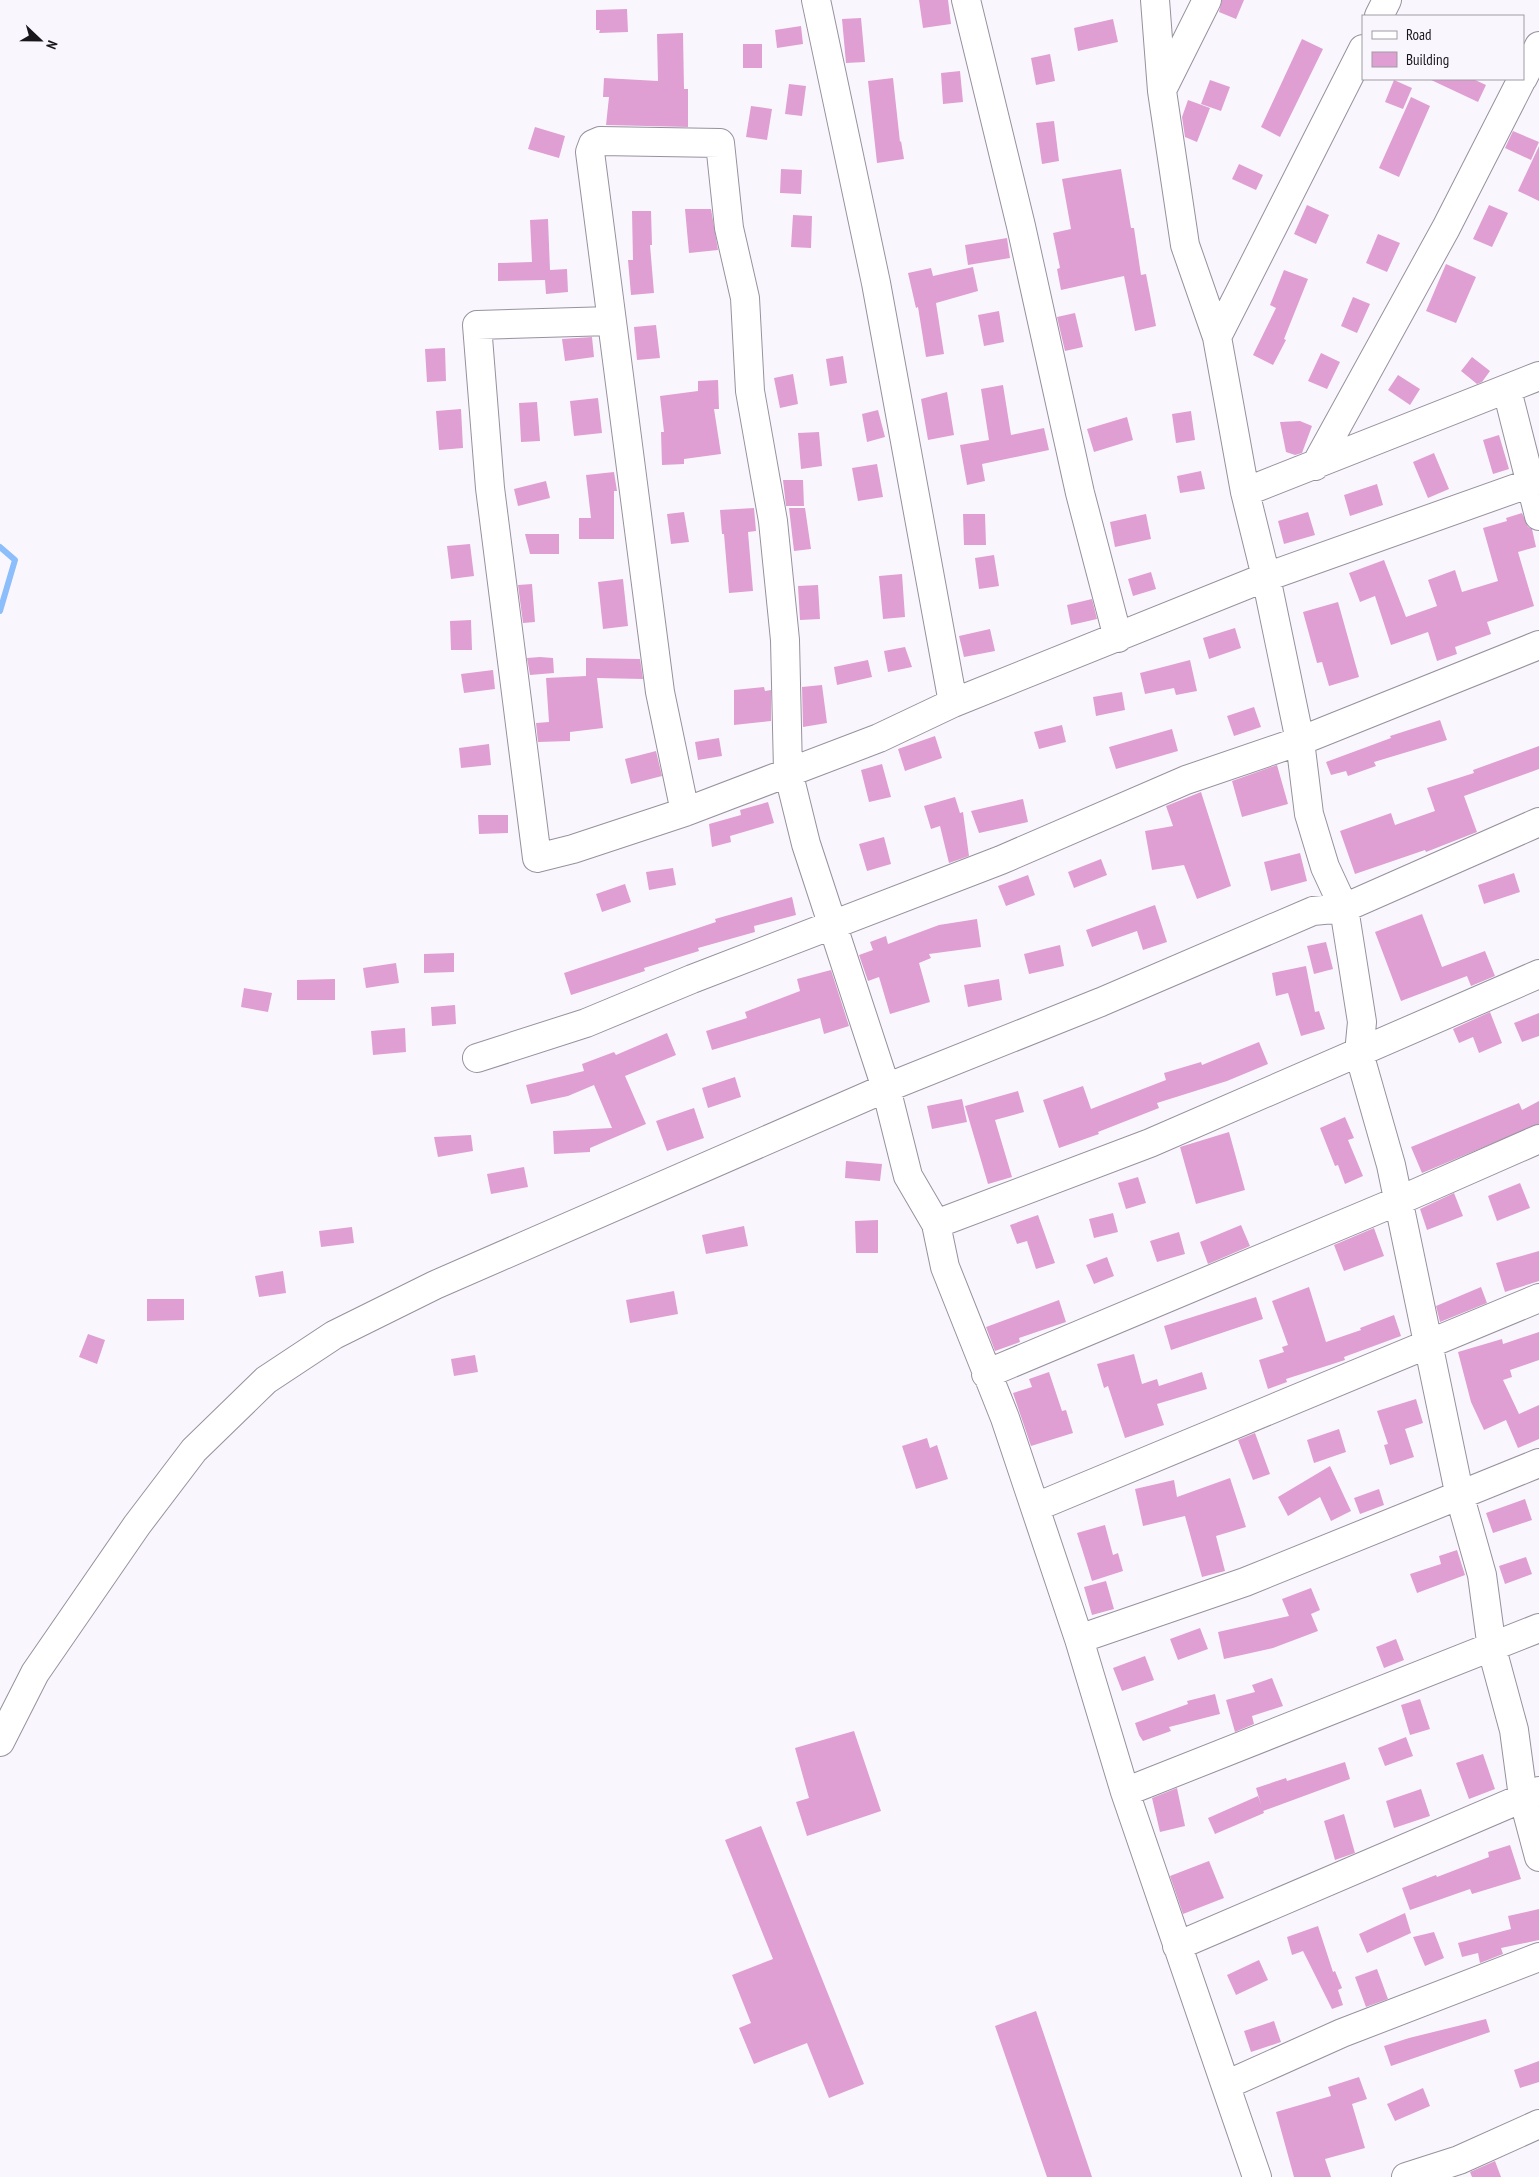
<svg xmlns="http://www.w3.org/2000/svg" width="1539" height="2177" font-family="'PT Sans Narrow',sans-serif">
  <rect width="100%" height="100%" fill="#faf6fe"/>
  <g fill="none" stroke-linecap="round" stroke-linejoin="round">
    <path stroke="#8bbefa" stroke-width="6" d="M0,547L15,560L0,611"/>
  </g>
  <path fill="#df9fd3" d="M919,0H948L951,24L923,28Z
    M1222,0H1244L1236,19L1219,12Z
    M627,9L628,32L599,33L600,30H596V10Z
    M861,18L865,62L846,63L842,19Z
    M1113,19L1118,42L1078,51L1074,28Z
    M801,26L803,44L777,48L775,30Z
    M683,33L684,89H688V127L606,125L609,97H603L604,78L658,81L657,34Z
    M1302,39L1323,49L1280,137L1261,127Z
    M743,44H762V68H743Z
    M1050,54L1055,81L1036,85L1031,58Z
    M960,71L963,102L943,104L941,73Z
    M893,78L900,142L901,141L904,159L877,163L868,81Z
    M1429,79H1473L1486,85L1478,102Z
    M1210,80L1230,87L1221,111L1201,104Z
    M1394,80L1412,88L1403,109L1385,102Z
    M789,84L806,86L802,116L785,114Z
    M1411,97L1430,106L1399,177L1379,168Z
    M1188,100L1210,108L1197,142L1185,137L1182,117Z
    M751,106L772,109L767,140L746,137Z
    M1054,121L1059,161L1042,164L1036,123Z
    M535,127L565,136L559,158L528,149Z
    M1513,131L1539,142L1531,160L1505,148Z
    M1539,146V201L1518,191Z
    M1239,164L1263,175L1256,190L1232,179Z
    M781,169L802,170L801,194L780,193Z
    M1121,169L1131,228H1134L1141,275L1146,274L1156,326L1135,331L1124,276L1061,290L1057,269L1060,268L1053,233L1071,229L1062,179Z
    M1307,205L1329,215L1316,244L1294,234Z
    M1489,205L1508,213L1492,247L1473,239Z
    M685,209H711L718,250L689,253Z
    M632,211H651L652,245H650L654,293L631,295L628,260H633Z
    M793,215L812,216L811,248L791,247Z
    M548,219L550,270L567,269L568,292L546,294L545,280L498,281V263L532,262L530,220Z
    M1378,234L1400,243L1387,272L1366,263Z
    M1007,238L1010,258L968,265L965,245Z
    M1446,264L1476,277L1456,323L1426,311Z
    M973,267L978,291L936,303L944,354L926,357L918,307L916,308L908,273L931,268L933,276Z
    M1284,270L1308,279L1284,339L1286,340L1273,365L1253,355L1276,308L1270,305Z
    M1353,297L1370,304L1357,333L1341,326Z
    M999,311L1004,342L984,346L978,315Z
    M1075,313L1083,347L1065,351L1057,317Z
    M656,325L660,358L637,360L634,327Z
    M592,337L594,357L565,361L562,339Z
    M445,348L446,381L427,382L425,349Z
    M1321,353L1340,362L1327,389L1308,381Z
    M843,356L847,383L830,386L826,359Z
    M1472,357L1490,371L1482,382L1477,384L1461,371Z
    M793,374L798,404L780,408L774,378Z
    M1398,375L1420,389L1410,405L1388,390Z
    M718,380L719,409H714L721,454L684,459V464L662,465L661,432H664L660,396L698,391V381Z
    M1003,385L1011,435L1044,428L1049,450L982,464L985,481L967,485L960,445L989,440L981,389Z
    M947,392L954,435L928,440L921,399Z
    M598,398L602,433L574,436L570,401Z
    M537,402L540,441L521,442L519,403Z
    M461,409L463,448L439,450L436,411Z
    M878,410L885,437L867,442L862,414Z
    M1191,411L1195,440L1176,443L1172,414Z
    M1127,417L1133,440L1094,452L1087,429Z
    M1300,421L1312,426L1302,453L1295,455L1286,452L1280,422Z
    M819,432L822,466L801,469L798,433Z
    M1499,435L1509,469L1493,474L1483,440Z
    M1434,453L1449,489L1428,498L1413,462Z
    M877,464L883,497L858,501L852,468Z
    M1201,471L1205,489L1180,493L1177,476Z
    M614,472L617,491H614V539H579V518H591L586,475Z
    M783,480H803L804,506H786Z
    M546,481L550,498L518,506L514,489Z
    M1377,484L1383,505L1350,516L1344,495Z
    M754,508L756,531L748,532L753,591L729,593L724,534H722L720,510Z
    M789,508H805L811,549L794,551Z
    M684,512L689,542L671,544L667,514Z
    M1308,512L1315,535L1284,544L1278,521Z
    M1522,513L1528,527L1532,529L1536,547L1518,552L1534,606L1487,622L1491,634L1455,647L1457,654L1437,661L1428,632L1391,645L1375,596L1360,602L1349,573L1384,560L1406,617L1437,606L1428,580L1455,570L1462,592L1498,581L1483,528L1507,521L1506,518Z
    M963,514H985L986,545H964Z
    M1146,514L1151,539L1115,547L1110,522Z
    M525,534H559V554H530Z
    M470,544L474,576L451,579L447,546Z
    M994,555L999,586L979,589L975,558Z
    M1151,572L1156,589L1133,596L1128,579Z
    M902,574L905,617L883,619L879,576Z
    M623,579L628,626L603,629L598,582Z
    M532,584L535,622L523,623L518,585Z
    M818,585L820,619L800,620L798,586Z
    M1092,599L1097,619L1071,625L1067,605Z
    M1338,602L1359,677L1329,686L1322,662L1317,663L1303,612Z
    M471,620L472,650H451L450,621Z
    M1235,628L1241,648L1209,659L1203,638Z
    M990,629L995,651L964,657L959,636Z
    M905,647L912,667L888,672L884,651Z
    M540,657L553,658L554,673L530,675L527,658Z
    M586,658L640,659L643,679L597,678L603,728L570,732V741L538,742L536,723L549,722L546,678L586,676Z
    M868,660L872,677L837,685L834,667Z
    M1190,660L1197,691L1176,695L1174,688L1145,694L1140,673Z
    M493,670L495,689L464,693L461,674Z
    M822,685L827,723L803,727L802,687Z
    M764,687L765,691L771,690V721L734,725V690Z
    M1122,692L1125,710L1096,716L1093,697Z
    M1254,707L1261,727L1234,736L1227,716Z
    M1440,720L1447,740L1374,762L1376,766L1348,776L1346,771L1331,775L1326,762L1391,738L1390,736Z
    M1062,725L1066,742L1039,749L1034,732Z
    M1172,729L1178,751L1116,769L1109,747Z
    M935,736L942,758L905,771L898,749Z
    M719,738L722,756L698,760L695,742Z
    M489,744L491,765L461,768L459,748Z
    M1539,746V769L1464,796L1477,832L1426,852L1425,850L1355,874L1340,831L1391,813L1395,825L1435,811L1427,788L1474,773L1473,770Z
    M656,751L662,776L631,784L625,759Z
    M882,764L891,797L869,802L861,770Z
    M1277,765L1288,804L1242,817L1232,781Z
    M1201,792L1231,886L1197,899L1184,865L1152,870L1145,831L1173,826L1166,806Z
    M955,797L960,813L963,812L969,856L949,863L940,826L931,829L924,806Z
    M1023,799L1028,822L979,833L971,811Z
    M768,802L774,823L730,836L731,842L712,847L709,824L741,815L740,810Z
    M478,815H508V833L479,834Z
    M884,837L891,864L867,871L859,844Z
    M1300,853L1307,881L1271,891L1264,862Z
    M1101,859L1107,875L1074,888L1068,872Z
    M673,868L676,885L649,890L646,872Z
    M1514,873L1520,892L1484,904L1478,885Z
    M1028,875L1035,895L1006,906L998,886Z
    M625,884L631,902L602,912L596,894Z
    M792,897L796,915L754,926L755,932L698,948L699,951L644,968L645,971L571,995L564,973L716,922L715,919Z
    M1155,905L1167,942L1143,950L1137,931L1092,947L1086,930Z
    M1422,914L1442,967L1485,951L1495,976L1471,986L1467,976L1401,1001L1375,932Z
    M977,919L981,947L929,954L931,958L919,963L930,1002L890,1014L879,977L868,981L859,955L873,950L870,942L886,936L888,944L939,925Z
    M1326,942L1333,969L1314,974L1307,946Z
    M1060,945L1064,966L1029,974L1024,954Z
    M454,953V972L424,973V954Z
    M396,963L399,983L366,988L363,968Z
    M1306,966L1315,1012L1319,1011L1325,1029L1301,1036L1288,993L1276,996L1272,973Z
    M831,970L849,1026L824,1034L820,1018L712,1050L706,1031L747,1018L745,1012L800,991L797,979Z
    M335,979V1000H297V980Z
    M999,979L1002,1000L968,1007L964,985Z
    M244,988L272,993L268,1012L241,1007Z
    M455,1005L456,1024L432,1026L431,1007Z
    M1490,1012L1502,1043L1479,1053L1473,1037L1459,1043L1453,1029Z
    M1539,1013V1036L1522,1042L1514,1023Z
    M405,1028L406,1052L373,1055L371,1031Z
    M667,1033L676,1055L625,1076L646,1124L590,1148V1152L554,1154L553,1131L612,1128L594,1085L568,1096L531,1104L526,1085L584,1071L582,1064L614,1052L616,1055Z
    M1259,1042L1268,1064L1227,1081L1157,1103L1159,1108L1098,1132L1099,1134L1059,1148L1043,1100L1083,1086L1091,1109L1166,1080L1164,1073L1201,1062L1202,1065Z
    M735,1077L741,1097L708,1108L702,1088Z
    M1018,1091L1024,1112L995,1120L1012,1177L988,1184L965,1106Z
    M962,1099L967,1122L932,1129L927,1106Z
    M1539,1101V1124L1422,1173L1411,1147L1519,1103L1522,1110Z
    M694,1108L704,1138L667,1151L656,1121Z
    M1345,1117L1354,1138L1348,1140L1363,1176L1345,1184L1338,1165L1335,1166L1320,1128Z
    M1229,1132L1245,1190L1196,1204L1180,1147Z
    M471,1135L473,1151L438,1157L434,1137Z
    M846,1161L882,1164L880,1181L845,1178Z
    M524,1167L528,1187L491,1194L487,1174Z
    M1138,1177L1146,1203L1126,1209L1118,1183Z
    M1520,1183L1530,1208L1497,1221L1488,1196Z
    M1454,1193L1463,1216L1427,1230L1420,1209Z
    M1113,1213L1118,1232L1094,1238L1089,1219Z
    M1038,1215L1055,1263L1036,1269L1027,1241L1017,1244L1010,1225Z
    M878,1220V1253H856L855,1221Z
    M1241,1225L1250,1246L1208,1264L1200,1242Z
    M744,1226L748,1246L706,1254L702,1235Z
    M352,1227L354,1243L321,1247L319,1231Z
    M1374,1228L1384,1256L1344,1271L1334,1245Z
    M1179,1232L1185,1254L1157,1262L1150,1241Z
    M1539,1251V1281L1505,1292L1496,1263Z
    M1107,1257L1114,1276L1094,1284L1086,1265Z
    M283,1271L286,1293L259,1297L255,1276Z
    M1309,1287L1326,1342L1361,1330L1360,1328L1394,1315L1401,1336L1344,1357L1345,1360L1286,1379L1287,1382L1268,1389L1259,1360L1284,1352L1282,1347L1288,1345L1272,1301Z
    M1481,1287L1487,1303L1440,1322L1436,1306Z
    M674,1291L678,1314L630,1323L626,1300Z
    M1256,1297L1263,1319L1171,1350L1164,1326Z
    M147,1299H184V1320L147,1321Z
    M1059,1300L1066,1322L1019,1338L1020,1342L995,1351L986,1327Z
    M1539,1332V1360L1510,1370L1512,1377L1503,1380L1519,1414L1539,1405V1439L1518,1448L1506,1420L1484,1430L1471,1402L1458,1352L1502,1339L1503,1344Z
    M88,1334L105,1340L97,1364L79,1357Z
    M1134,1354L1142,1384L1157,1379L1159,1386L1202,1372L1207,1389L1157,1404L1164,1425L1125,1438L1108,1386L1104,1388L1097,1364Z
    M475,1355L478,1372L454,1376L451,1359Z
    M1049,1372L1062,1411L1066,1410L1073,1433L1031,1446L1013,1393L1032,1387L1029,1379Z
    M1416,1399L1423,1423L1405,1429L1414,1457L1390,1465L1384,1445L1388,1444L1377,1411Z
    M1339,1429L1346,1452L1314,1463L1307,1440Z
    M1255,1433L1270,1474L1253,1480L1238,1440Z
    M927,1438L930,1448L937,1445L948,1479L916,1489L902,1446Z
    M1330,1466L1351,1511L1331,1521L1320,1497L1288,1516L1278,1497Z
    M1230,1478L1246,1527L1216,1536L1225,1571L1202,1577L1185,1516L1143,1526L1135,1489L1174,1480L1177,1497Z
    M1379,1489L1384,1505L1360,1514L1354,1498Z
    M1525,1499L1532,1520L1493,1533L1486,1513Z
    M1105,1525L1113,1555L1118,1553L1123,1571L1092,1581L1077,1533Z
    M1457,1550L1465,1575L1417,1593L1410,1574L1441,1564L1439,1556Z
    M1526,1557L1532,1574L1505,1584L1499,1566Z
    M1106,1581L1114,1609L1092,1615L1084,1587Z
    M1311,1588L1320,1610L1311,1614L1318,1631L1273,1648L1224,1659L1218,1632L1289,1616L1282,1599Z
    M1200,1628L1208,1649L1178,1660L1170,1639Z
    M1396,1639L1404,1660L1384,1668L1376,1647Z
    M1145,1656L1154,1680L1122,1691L1113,1668Z
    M1272,1678L1283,1706L1252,1716L1254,1724L1235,1732L1226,1700L1255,1692L1252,1685Z
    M1215,1694L1220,1714L1169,1727L1171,1731L1143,1741L1139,1735L1135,1723L1188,1704L1187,1701Z
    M1420,1699L1430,1729L1410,1735L1401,1705Z
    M854,1731L881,1811L807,1836L796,1802L809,1798L795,1748Z
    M1406,1737L1413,1756L1385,1766L1378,1748Z
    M1483,1754L1495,1789L1469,1799L1456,1763Z
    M1345,1762L1350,1779L1263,1811L1256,1788L1286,1778L1287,1781Z
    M1177,1788L1185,1826L1160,1832L1152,1798Z
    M1421,1789L1430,1816L1394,1828L1386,1801Z
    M1258,1796L1264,1813L1215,1834L1208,1818Z
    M1344,1814L1355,1853L1335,1860L1324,1821Z
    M761,1826L864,2084L829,2098L807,2043L754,2064L739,2028L751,2023L732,1975L773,1959L725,1840Z
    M1510,1845L1521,1879L1472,1894L1470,1889L1410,1910L1402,1888L1436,1875L1437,1877L1489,1857L1488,1852Z
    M1209,1861L1224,1898L1183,1914L1170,1876Z
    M1539,1909V1940L1501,1948L1503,1954L1480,1963L1478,1953L1462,1957L1458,1943L1511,1929L1508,1916Z
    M1405,1913L1411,1933L1367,1953L1359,1934Z
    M1318,1926L1333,1972L1335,1971L1342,1988L1338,1990L1343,2005L1332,2009L1303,1951L1292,1955L1287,1937Z
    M1434,1932L1444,1958L1425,1966L1413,1937Z
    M1259,1960L1268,1980L1236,1995L1227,1975Z
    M1377,1969L1388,1999L1366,2007L1355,1977Z
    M1036,2011L1092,2177H1047L995,2026Z
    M1486,2019L1490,2032L1391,2066L1384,2046L1409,2038Z
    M1274,2021L1281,2042L1251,2052L1244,2031Z
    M1539,2061V2082L1520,2088L1514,2070Z
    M1359,2077L1367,2099L1352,2104L1365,2148L1325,2159L1331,2177H1294L1276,2112L1331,2096L1328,2087Z
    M1423,2088L1430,2106L1395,2121L1387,2104Z
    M1495,2161L1501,2177H1472L1470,2172Z"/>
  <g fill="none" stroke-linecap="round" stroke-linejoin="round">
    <defs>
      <path id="minor" d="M816,0L876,283L953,703
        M966,0L1021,226L1080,493L1118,638
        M1155,0L1162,91L1185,245L1217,337L1245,492L1266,577L1300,741L1309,814L1325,867L1344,908L1362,1022L1359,1053L1391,1165L1460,1497L1482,1575L1492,1649L1514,1730L1523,1797L1539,1857
        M1379,16L1387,0
        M1523,78L1539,46
        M1162,90L1207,0
        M611,321L477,325L490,488L537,858L573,849L685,812L879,738L953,703L1266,577L1539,480
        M1217,337L1363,49
        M1507,390L1539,516
        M1315,466L1446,228L1522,79
        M1245,492L1539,376
        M685,812L660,692L590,152L593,144L600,141L720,143L729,228L745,298L750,391L773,521L785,640L788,771L806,844L886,1088L908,1176L936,1224L945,1267L1005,1418L1079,1639L1125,1792L1257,2177
        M477,1058L586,1023L692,979L1001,860L1186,780L1300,741L1539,645
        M936,1224L1150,1143L1539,974
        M986,1374L1398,1201L1539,1139
        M1036,1507L1539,1298
        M1079,1639L1245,1582L1539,1463
        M0,1742L35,1673L137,1525L194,1450L266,1380L334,1335L435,1285L886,1088L1101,1002L1313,911L1344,908L1539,822
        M1125,1792L1539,1628
        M1177,1946L1539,1791
        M1226,2085L1342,2033L1539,1957
        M1406,2177L1459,2160L1539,2124"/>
    </defs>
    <use href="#minor" stroke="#97919d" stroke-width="30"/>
    <use href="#minor" stroke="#fff" stroke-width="28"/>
  </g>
  <rect x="1362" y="15" width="162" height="65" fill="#faf6fe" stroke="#a09ca3"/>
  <rect x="1372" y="31" width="25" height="8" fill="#ffffff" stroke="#a09ca3"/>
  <text x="1406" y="40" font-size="15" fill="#19161b">Road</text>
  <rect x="1372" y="52" width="25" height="15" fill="#df9fd3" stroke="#a09ca3"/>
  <text x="1406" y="65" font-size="15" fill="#19161b">Building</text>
  <g transform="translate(40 40) rotate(112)" stroke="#faf6fe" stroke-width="4" paint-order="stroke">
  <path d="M0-4L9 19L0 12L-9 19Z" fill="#19161b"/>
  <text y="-8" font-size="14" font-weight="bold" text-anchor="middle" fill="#19161b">N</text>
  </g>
</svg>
